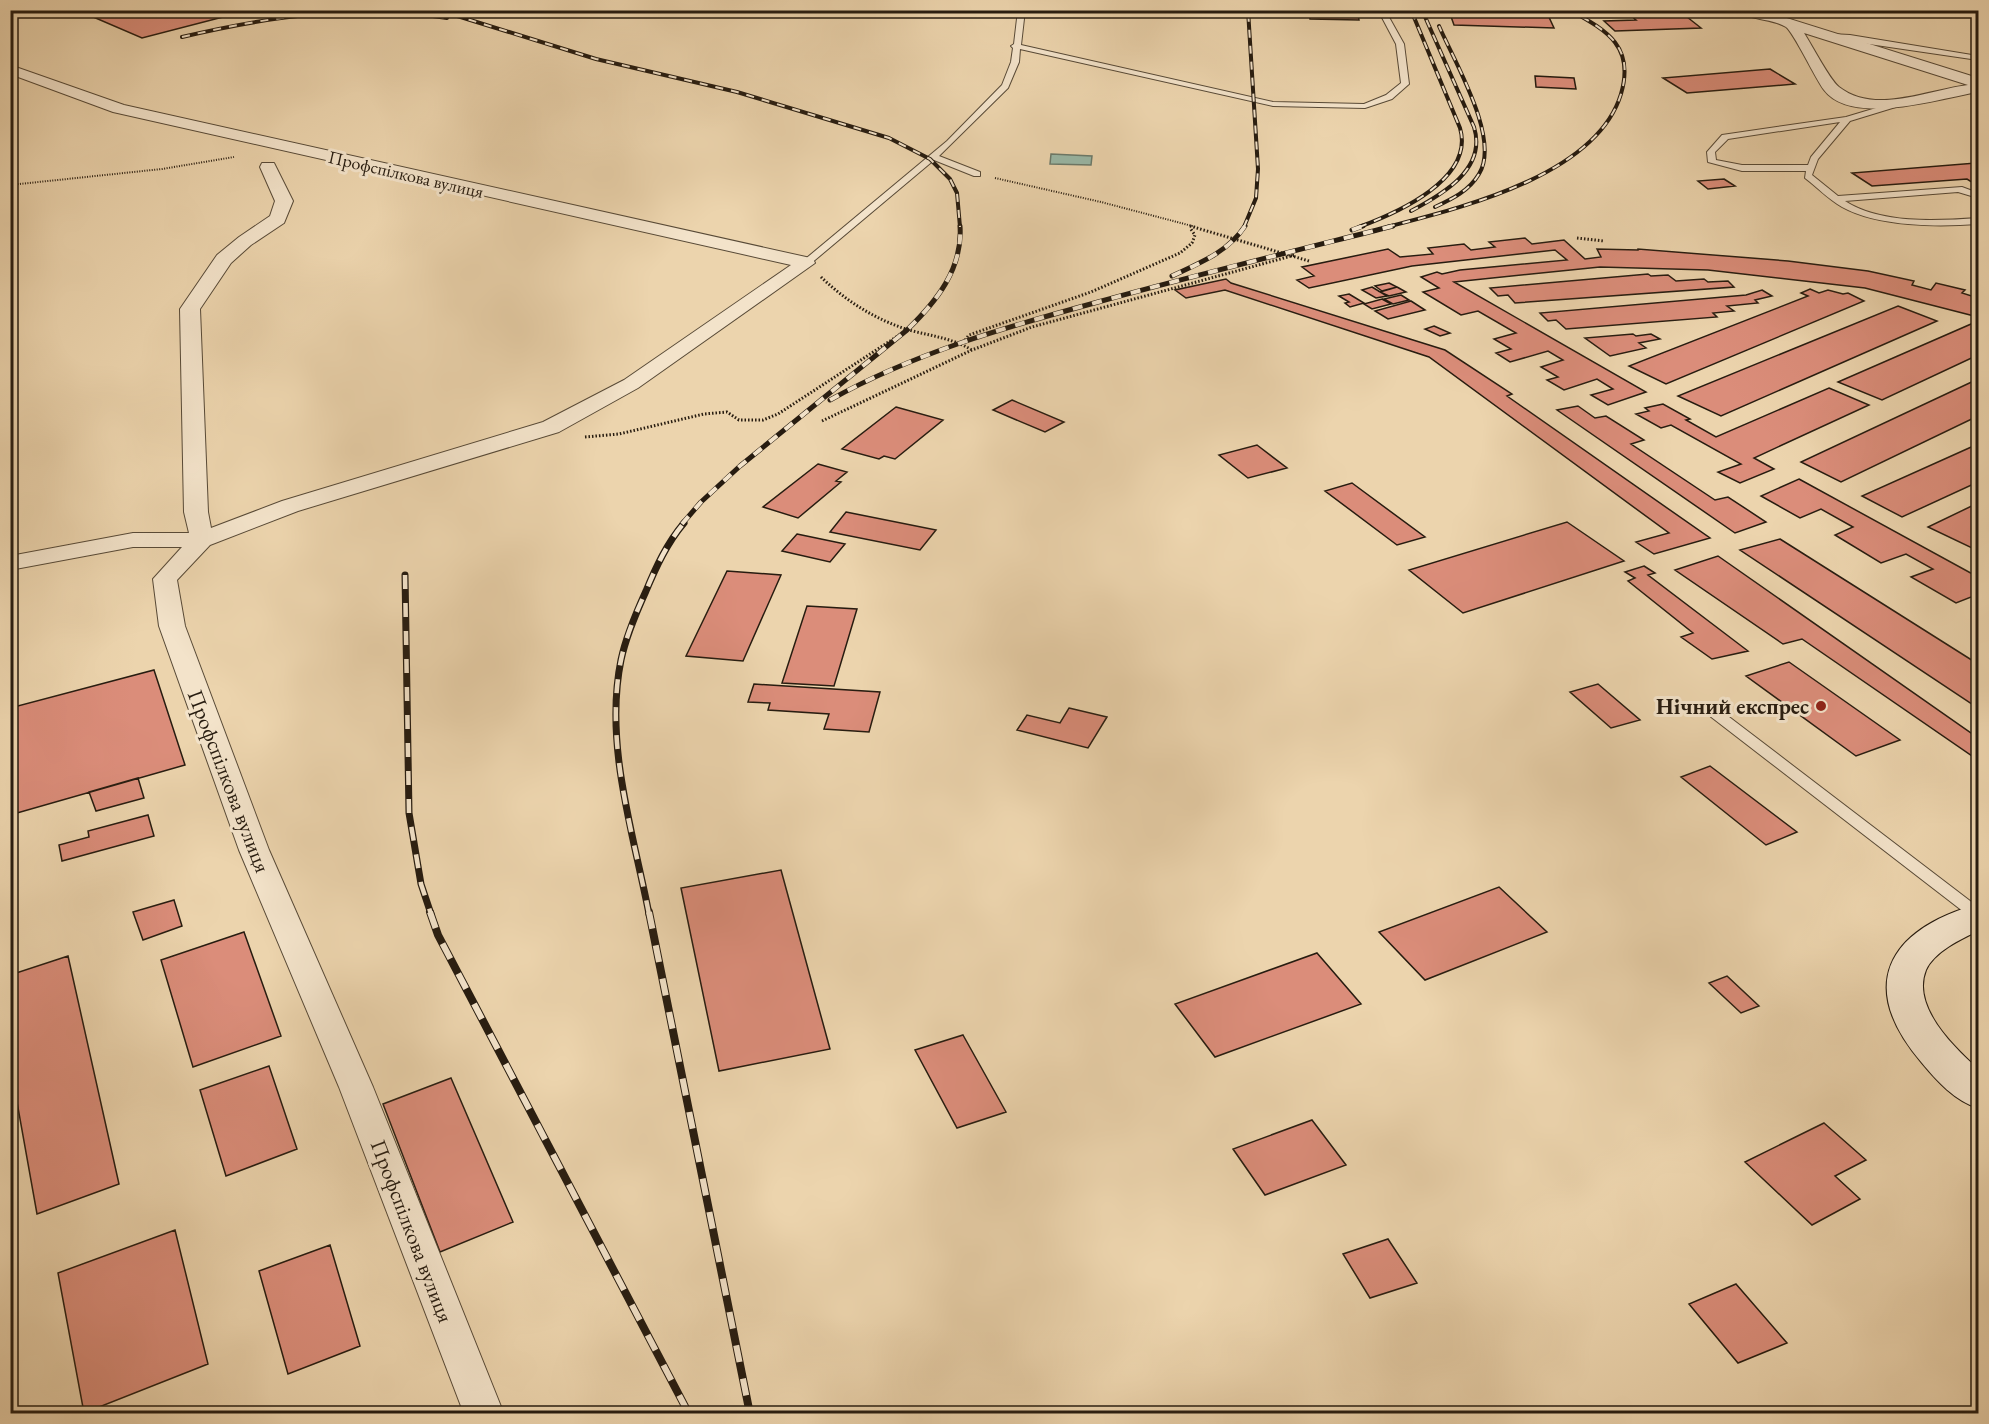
<svg xmlns="http://www.w3.org/2000/svg" width="1989" height="1424" font-family="'EB Garamond',serif">
  <rect width="100%" height="100%" fill="#ecd4ad"/>
  <filter id="stains"><feTurbulence type="fractalNoise" baseFrequency=".00333" numOctaves="4"/><feColorMatrix values="0 0 0 0 .2 0 0 0 0 .09 0 0 0 0 .02 0 0 0 .5 -.17"/></filter>
  <radialGradient id="worn" r=".72"><stop offset=".6" stop-color="#630" stop-opacity="0"/><stop offset="1" stop-color="#630" stop-opacity=".3"/></radialGradient>
  <path fill="#99b8a7" stroke="#6b7a6b" stroke-width="1.5" d="M1051,154L1092,156L1091,165L1050,164Z"/>
  <path fill="#db8d7a" stroke="#271c10" stroke-width="1.5" d="M77,10L165,11L250,10L142,38Z
    M1309,10H1357L1359,20L1310,19Z
    M1449,11L1547,13L1554,28L1454,25Z
    M1682,13L1701,28L1615,31L1604,21L1636,20L1629,14Z
    M1770,69L1795,84L1687,93L1663,78Z
    M1535,76L1574,78L1576,89L1536,87Z
    M1976,163L1978,165V186L1967,179L1872,186L1852,173Z
    M1724,179L1735,186L1708,189L1698,181Z
    M1525,238L1532,244L1564,240L1585,259L1601,257L1597,249L1638,250V249L1788,261L1868,271L1914,281L1912,285L1931,290L1936,283L1965,290L1962,293L1978,298V317L1865,288L1708,270L1600,267L1454,282L1646,392L1608,405L1591,395L1613,389L1597,379L1564,390L1547,380L1558,377L1541,367L1563,360L1548,351L1510,362L1496,353L1511,349L1494,339L1516,333L1478,311L1461,315L1423,292L1439,288L1421,277L1437,272L1442,274L1460,270L1567,260L1555,250L1412,266L1309,288L1297,280L1314,276L1302,267L1388,249L1400,257L1433,254L1428,248L1464,244L1471,250L1495,247L1489,242Z
    M1648,274L1651,276L1668,275L1676,281L1704,279L1708,282L1728,281L1734,287L1515,303L1508,295L1498,296L1490,288Z
    M1226,279L1231,283L1445,350L1512,394L1507,396L1710,538L1654,554L1636,542L1669,533L1429,357L1225,290L1186,298L1175,290Z
    M1389,283L1397,287L1382,291L1375,286Z
    M1372,287L1387,296L1376,298L1362,290Z
    M1397,287L1406,292L1389,296L1380,292Z
    M1810,289L1819,293L1828,290L1843,294L1848,293L1864,301L1666,384L1629,366L1808,296L1801,293Z
    M1762,290L1772,296L1755,300L1758,303L1727,306L1734,311L1713,313L1717,317L1566,329L1556,320L1548,321L1540,313L1746,295Z
    M1349,294L1364,303L1350,307L1345,303L1349,302L1339,296Z
    M1401,295L1409,300L1393,304L1384,299Z
    M1382,299L1391,304L1372,309L1364,304Z
    M1411,301L1425,310L1388,319L1375,311Z
    M1898,306L1937,321L1721,416L1678,396Z
    M1978,321V355L1882,400L1838,382Z
    M1434,326L1450,333L1440,336L1425,329Z
    M1633,334L1636,336L1651,334L1660,339L1639,343L1646,348L1610,356L1585,338Z
    M1978,379V416L1841,482L1801,462Z
    M1829,388L1869,405L1754,458L1774,469L1740,483L1718,472L1741,464L1671,425L1661,428L1636,414L1649,411L1645,408L1663,404L1690,419L1686,420L1716,437Z
    M1012,400L1064,422L1045,432L993,410Z
    M1578,406L1595,418L1606,416L1644,440L1631,444L1715,500L1728,497L1766,522L1735,533L1557,410Z
    M896,407L943,420L895,459L884,456L879,459L842,449Z
    M1978,444V482L1902,517L1862,496Z
    M1257,445L1287,468L1248,478L1219,455Z
    M818,464L847,472L836,481L841,482L798,518L763,507Z
    M1799,479L1978,577V596L1976,595L1956,603L1911,577L1933,569L1906,554L1881,563L1835,535L1853,527L1821,509L1800,518L1761,496Z
    M1352,483L1425,537L1397,545L1325,491Z
    M1978,503V545L1972,548L1928,527Z
    M846,512L936,530L920,550L830,532Z
    M1567,522L1624,561L1463,613L1409,570Z
    M797,534L845,544L830,562L782,551Z
    M1780,539L1978,664V708L1740,550Z
    M1718,556L1978,738V760L1802,639L1783,644L1675,570Z
    M1644,566L1655,573L1648,575L1748,651L1712,659L1681,637L1693,633L1628,581L1635,578L1625,572Z
    M727,571L781,575L743,661L686,656Z
    M807,606L857,609L834,686L782,683Z
    M1789,662L1900,740L1856,756L1746,676Z
    M154,670L185,765L10,815V708Z
    M754,684L880,692L869,732L824,729L829,714L768,710L770,703L748,702Z
    M1598,684L1640,720L1611,728L1570,692Z
    M1069,708L1107,717L1088,748L1017,730L1027,715L1060,723Z
    M1710,766L1797,832L1766,845L1681,777Z
    M138,778L144,798L96,811L89,792Z
    M148,815L154,836L62,861L59,845L89,837L88,831Z
    M781,870L830,1049L719,1071L681,888Z
    M1499,887L1547,932L1425,980L1379,932Z
    M174,900L182,926L143,940L133,912Z
    M244,932L281,1036L193,1067L161,960Z
    M1317,953L1361,1004L1215,1057L1175,1004Z
    M68,956L119,1184L37,1214L10,1063V975Z
    M1727,976L1759,1006L1741,1013L1709,983Z
    M963,1035L1006,1112L957,1128L915,1050Z
    M269,1066L297,1149L226,1176L200,1090Z
    M451,1078L513,1222L440,1252L383,1104Z
    M1312,1120L1346,1165L1265,1195L1233,1149Z
    M1824,1123L1866,1160L1835,1176L1860,1199L1812,1225L1745,1162Z
    M175,1230L208,1364L84,1413L58,1273Z
    M1388,1239L1417,1283L1370,1298L1343,1254Z
    M330,1245L360,1346L288,1374L259,1271Z
    M1736,1284L1787,1343L1738,1363L1689,1304Z"/>
  <g fill="none" stroke-linecap="round" stroke-linejoin="round">
    <defs>
      <path id="lane" d="M1018,10H1025L1021,45L1273,102L1364,104L1386,95L1401,83L1396,44L1378,10H1385L1404,44L1409,84L1392,99L1365,108L1273,106L1020,49L1019,62L1008,88L939,156L980,172V176H974L934,160L809,265H803V261L947,141L1002,85L1011,62L1013,48L1011,46L1014,44Z
        M1831,34L1850,35L1978,56V60L1828,38V34Z
        M1896,102L1900,104L1899,106L1850,121L1818,159L1812,175L1838,196L1962,187L1978,193V198L1958,192L1845,201C1881,224 1936,221 1978,218V224C1938,227 1878,227 1842,207C1828,199 1817,187 1805,178L1806,171H1742L1708,162L1707,152L1722,135L1846,117ZM1840,122L1811,157L1808,165H1742L1716,160L1715,152L1728,139Z
        M1711,706L1716,707L1978,907V920L1973,919L1706,713L1704,710Z"/>
      <path id="street" d="M1738,10H1761L1978,78V92C1941,98 1852,127 1824,90C1815,78 1794,33 1786,27C1772,18 1750,21 1738,10ZM1804,33L1968,85C1928,90 1875,115 1839,87C1829,79 1812,45 1804,33Z
        M10,65L124,105L806,257L813,259L815,263L638,388L559,432L298,511L210,545L177,580L185,626L269,850L373,1087L504,1414H464L339,1087L239,850L159,626L153,579L182,547H133L10,570V556L133,533H189L184,512L180,309L217,255L239,237L270,216L275,201L260,167L262,163H274L293,201L284,223L251,245L231,263L200,309L208,512L211,528L282,501L543,422L624,380L791,265L113,112L10,74Z"/>
      <path id="secondary" d="M1978,904V931C1961,939 1934,952 1926,970C1911,1007 1955,1048 1978,1069V1108C1955,1101 1937,1081 1922,1063C1856,986 1887,930 1978,904Z"/>
    </defs>
    <use href="#lane" stroke="#584a37" stroke-width="2"/>
    <use href="#street" stroke="#584a37" stroke-width="2"/>
    <use href="#secondary" stroke="#271c10" stroke-width="2"/>
    <path stroke="#271c10" stroke-width="2" stroke-dasharray="1 1.5" stroke-linecap="butt" d="M995,178L1101,202L1196,227
      M10,185L162,169L234,157"/>
    <path stroke="#271c10" stroke-width="3" stroke-dasharray="1.5 2" stroke-linecap="butt" d="M1190,226L1309,261
      M1577,238L1604,241
      M821,277C846,301 876,320 909,330C931,336 952,338 972,350
      M963,343L969,335L1091,292L1180,253L1192,243L1195,235L1190,228
      M822,421L972,350L1032,327L1295,255
      M585,437L619,434L704,414L727,412L739,420H763L778,414L907,330"/>
    <use href="#lane" fill="#f3e3ca" fill-rule="evenodd"/>
    <use href="#street" fill="#f3e3ca" fill-rule="evenodd"/>
    <use href="#secondary" fill="#f3e3ca" fill-rule="evenodd"/>
    <defs>
      <path id="rail-far3" d="M438,10L596,59L737,92L889,138L930,159L950,179L957,193L960,227
        M182,37C271,16 356,4 447,18
        M1435,207C1452,199 1469,191 1479,174C1501,139 1454,61 1439,26
        M1411,211C1443,194 1487,169 1474,127L1422,10
        M1244,227L1256,198L1258,169L1248,10
        M1359,227C1397,213 1475,179 1460,128L1411,10
        M1387,227C1460,208 1596,176 1621,94C1635,46 1607,31 1570,10"/>
      <path id="rail-far2" d="M1352,230L1363,226
        M1172,276C1200,263 1228,252 1245,226
        M830,400C914,353 1006,327 1098,302C1196,275 1294,251 1393,226
        M682,524L701,502L740,466L907,330C936,302 963,269 960,226"/>
      <path id="rail-far1" d="M405,575L409,813L421,884L431,914
        M649,914C633,832 604,743 621,660C626,636 636,613 646,591C656,567 667,543 684,523"/>
      <path id="rail" d="M430,912L438,935L689,1414
        M649,912L750,1414"/>
    </defs>
    <use href="#rail-far3" stroke="#271c10" stroke-width="4"/>
    <use href="#rail-far2" stroke="#271c10" stroke-width="5"/>
    <use href="#rail-far1" stroke="#271c10" stroke-width="7"/>
    <use href="#rail" stroke="#271c10" stroke-width="8"/>
    <use href="#rail-far3" stroke="#f3e3ca" stroke-width="2" stroke-dasharray="8" stroke-linecap="butt"/>
    <use href="#rail-far2" stroke="#f3e3ca" stroke-width="4" stroke-dasharray="10" stroke-linecap="butt"/>
    <use href="#rail-far1" stroke="#f3e3ca" stroke-width="4.5" stroke-dasharray="14" stroke-linecap="butt"/>
    <use href="#rail" stroke="#f3e3ca" stroke-width="6" stroke-dasharray="17" stroke-linecap="butt"/>
  </g>
  <circle fill="#8f2418" stroke="#f3e3ca" stroke-width="2" cx="1821" cy="706" r="6"/>
  <g text-anchor="middle" dominant-baseline="central" stroke-width="6" stroke-linejoin="round" paint-order="stroke">
    <g font-size="18" fill="#271c10" stroke="#f3e3ca">
      <text transform="translate(406 174) rotate(13)">Профспілкова вулиця</text>
    </g>
    <g font-size="22" font-weight="bold" fill="#271c10" stroke="#f3e3ca" text-anchor="end">
      <text x="1809" y="706">Нічний експрес</text>
    </g>
    <g font-size="22" fill="#271c10" stroke="#f3e3ca">
      <text transform="translate(229 781) rotate(69)">Профспілкова вулиця</text>
      <text transform="translate(412 1231) rotate(69)">Профспілкова вулиця</text>
    </g>
  </g>
  <rect width="1989" height="1424" fill="none" stroke="#ecd4ad" stroke-width="36"/>
  <rect x="12" y="12" width="1965" height="1400" fill="none" stroke="#271c10" stroke-width="3"/>
  <rect x="18" y="18" width="1953" height="1388" fill="none" stroke="#271c10" stroke-width="1.5"/>
  <rect width="100%" height="100%" filter="url(#stains)"/>
  <rect width="100%" height="100%" fill="url(#worn)"/>
</svg>
